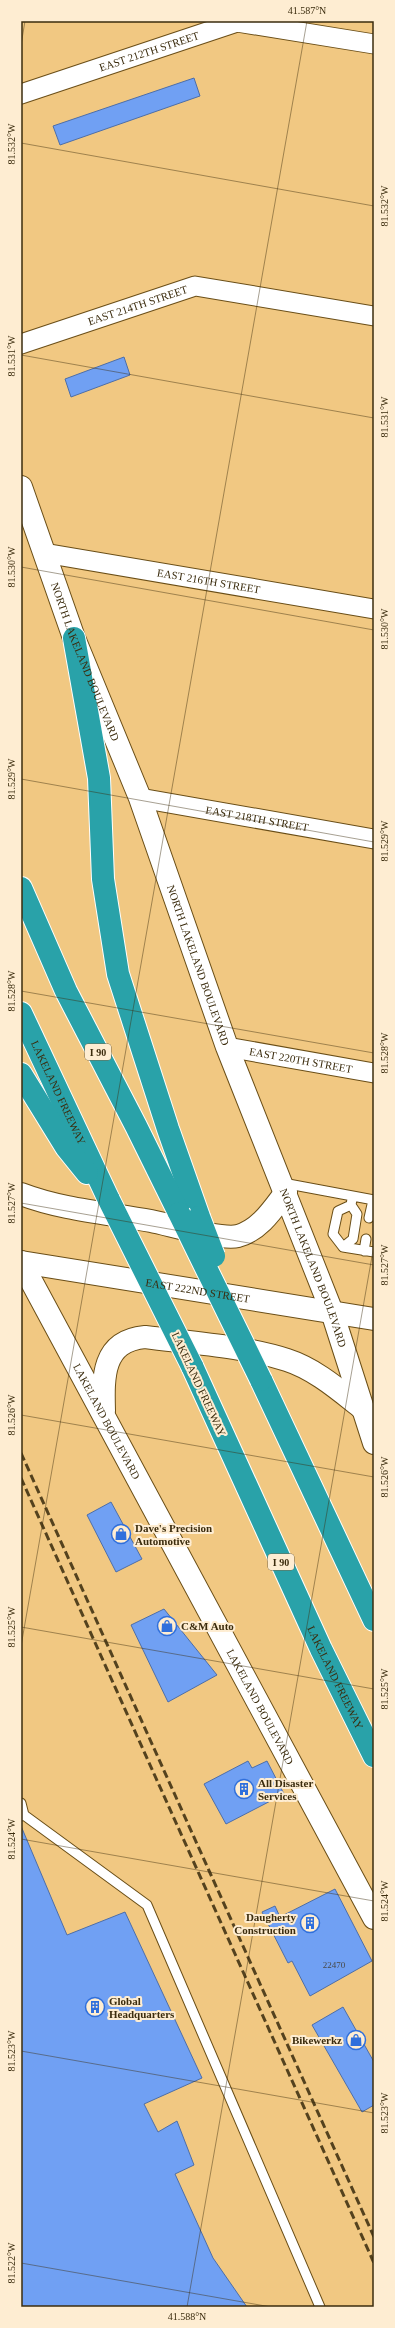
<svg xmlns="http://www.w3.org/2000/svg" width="395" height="2328" font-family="Georgia,serif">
  <rect width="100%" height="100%" fill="#f1c882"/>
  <path fill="#70a0f3" stroke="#4d6ea8" d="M194,78L200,96L60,145L53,126Z
    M124,357L130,375L71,397L65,379Z
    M111,1502L142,1559L116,1572L87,1515Z
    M164,1609L217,1675L168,1702L131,1625Z
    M248,1761L252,1768L267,1761L284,1794L226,1824L204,1784Z
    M21,1826L67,1935L125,1912L202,2078L144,2104L158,2132L177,2121L194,2165L175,2174L213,2258L247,2307H21Z
    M335,1889L372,1961L310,1996L292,1961L288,1963L262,1912L275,1906L280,1917Z
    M343,2007L374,2062V2105L362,2112L312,2025Z"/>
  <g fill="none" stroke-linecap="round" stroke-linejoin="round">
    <defs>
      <path id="service" d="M283,1183L374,1200
        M351,1205L338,1211L333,1234L343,1247L374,1252
        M369,1218L373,1200
        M343,1247L353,1239L357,1214L351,1205L352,1199
        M364,1251L366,1239
        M21,1803L24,1815
        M21,1816L24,1815L147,1905L320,2307"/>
      <g id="minor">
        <path id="s1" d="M21,94L237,22L374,44"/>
        <path id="s2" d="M21,344L195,286L374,316"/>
        <path id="s3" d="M44,553L374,609"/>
        <path id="s4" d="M140,798L374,839"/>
        <path id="s5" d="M227,1047L374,1073"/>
      </g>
      <g id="tertiary">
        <path id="s6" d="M21,487L74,638L140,798L227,1047L332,1312L374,1443"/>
        <path d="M21,1194C63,1210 108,1213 151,1221C171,1225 220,1240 238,1236C260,1230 273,1209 286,1192"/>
        <path id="s7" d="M21,1262L374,1918"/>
        <path id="s8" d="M21,1262L374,1319"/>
        <path d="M104,1411C103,1377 102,1341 145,1337C192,1343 243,1346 287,1360C315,1369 339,1390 362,1408"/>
      </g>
      <g id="motorway">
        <path d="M74,638L99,778L103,879L118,974L168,1129L199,1217"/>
        <path d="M21,888L66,991L136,1126L179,1213"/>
        <path id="s9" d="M21,1013L109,1200"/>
        <path d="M21,1074L66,1147L87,1173"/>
        <path id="s10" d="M192,1366L321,1649L374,1756"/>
        <path d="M261,1380L374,1620"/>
      </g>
    </defs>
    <use href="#service" stroke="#6a4e17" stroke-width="11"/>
    <use href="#minor" stroke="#6a4e17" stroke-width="21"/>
    <use href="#tertiary" stroke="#6a4e17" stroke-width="24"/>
    <use href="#motorway" stroke="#fff" stroke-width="24"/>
    <use href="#service" stroke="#fff" stroke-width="9"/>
    <use href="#minor" stroke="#fff" stroke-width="19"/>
    <use href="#tertiary" stroke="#fff" stroke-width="22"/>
    <use href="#motorway" stroke="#29a2a9" stroke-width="22"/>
    <path stroke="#54421e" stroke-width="3" stroke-dasharray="8 4" stroke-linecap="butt" d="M21,1453L374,2237
      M21,1478L374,2263"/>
    <defs>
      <path id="motorway-bridge" d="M109,1200L192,1366
        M179,1213L261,1380
        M199,1217L214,1256"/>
    </defs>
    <use href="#motorway-bridge" stroke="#fff" stroke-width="24" stroke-linecap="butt"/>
    <use href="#motorway-bridge" stroke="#29a2a9" stroke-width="22"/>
  </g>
  <path fill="none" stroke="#3b2c0e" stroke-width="1" stroke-opacity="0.45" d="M21,45L25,21M21,143L374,206M21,355L374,418M21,567L374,630M21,779L374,842M21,991L374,1053M21,1203L374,1265M21,1415L374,1477M21,1627L374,1689M21,1646L307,21M21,1839L374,1901M21,2051L374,2113M21,2263L271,2307M187,2307L374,1245"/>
  <defs>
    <symbol id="shop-ring" viewBox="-11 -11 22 22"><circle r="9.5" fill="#feedd2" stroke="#2f6fdc" stroke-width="1.5"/><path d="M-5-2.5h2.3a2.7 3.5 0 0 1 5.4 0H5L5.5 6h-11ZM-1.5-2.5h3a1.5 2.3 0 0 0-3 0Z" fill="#2f6fdc"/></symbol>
    <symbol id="building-ring" viewBox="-11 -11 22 22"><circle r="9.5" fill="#feedd2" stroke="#2f6fdc" stroke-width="1.5"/><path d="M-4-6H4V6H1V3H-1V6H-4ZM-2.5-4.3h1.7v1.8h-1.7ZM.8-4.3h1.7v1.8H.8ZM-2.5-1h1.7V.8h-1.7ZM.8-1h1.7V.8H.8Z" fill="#2f6fdc"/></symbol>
  </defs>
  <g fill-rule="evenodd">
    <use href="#shop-ring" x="110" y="1523" width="22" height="22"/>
    <use href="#shop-ring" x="156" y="1615" width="22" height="22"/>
    <use href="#building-ring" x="233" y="1778" width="22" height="22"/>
    <use href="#building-ring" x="299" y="1912" width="22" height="22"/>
    <use href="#building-ring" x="84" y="1996" width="22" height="22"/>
    <use href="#shop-ring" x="345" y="2029" width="22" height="22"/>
  </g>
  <g text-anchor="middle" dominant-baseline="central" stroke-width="4" stroke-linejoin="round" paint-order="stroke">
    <g font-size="9" fill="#484947">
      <text x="334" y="1965">22470</text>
    </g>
    <g fill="#feedd2" stroke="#766649" stroke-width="1">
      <rect x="85" y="1044" width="26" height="16" rx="3"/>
      <rect x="268" y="1554" width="26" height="16" rx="3"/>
    </g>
    <g font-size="10" font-weight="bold" fill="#3b2c0e">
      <text x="98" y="1052">I 90</text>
      <text x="281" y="1562">I 90</text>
    </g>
    <g font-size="11" fill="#3b2c0e" stroke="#feedd2">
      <text stroke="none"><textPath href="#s1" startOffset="135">EAST 212TH STREET</textPath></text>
      <text stroke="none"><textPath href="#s2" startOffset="123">EAST 214TH STREET</textPath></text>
      <text stroke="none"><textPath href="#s3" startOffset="167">EAST 216TH STREET</textPath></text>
      <text stroke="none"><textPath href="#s6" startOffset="186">NORTH LAKELAND BOULEVARD</textPath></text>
      <text stroke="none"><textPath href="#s4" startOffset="119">EAST 218TH STREET</textPath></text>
      <text stroke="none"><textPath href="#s6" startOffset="510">NORTH LAKELAND BOULEVARD</textPath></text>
      <text stroke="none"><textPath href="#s5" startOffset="75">EAST 220TH STREET</textPath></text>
      <text stroke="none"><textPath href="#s9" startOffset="88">LAKELAND FREEWAY</textPath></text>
      <text stroke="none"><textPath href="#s6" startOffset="834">NORTH LAKELAND BOULEVARD</textPath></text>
      <text stroke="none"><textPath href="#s8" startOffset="179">EAST 222ND STREET</textPath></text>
      <text transform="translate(199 1384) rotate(65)">LAKELAND FREEWAY</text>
      <text stroke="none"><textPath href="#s7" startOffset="181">LAKELAND BOULEVARD</textPath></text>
      <text stroke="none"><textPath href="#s10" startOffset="343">LAKELAND FREEWAY</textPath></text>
      <text stroke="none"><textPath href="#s7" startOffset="505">LAKELAND BOULEVARD</textPath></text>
    </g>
    <g font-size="11" font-weight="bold" fill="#3b2c0e" stroke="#feedd2" text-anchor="start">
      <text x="135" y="1528">Dave's Precision<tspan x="135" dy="13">Automotive</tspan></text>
      <text x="181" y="1626">C&amp;M Auto</text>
      <text x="258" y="1783">All Disaster<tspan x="258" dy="13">Services</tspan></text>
      <text x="296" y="1917" text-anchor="end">Daugherty<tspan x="296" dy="13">Construction</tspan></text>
      <text x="109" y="2001">Global<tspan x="109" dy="13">Headquarters</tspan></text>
      <text x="342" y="2040" text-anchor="end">Bikewerkz</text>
    </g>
  </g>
  <rect width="395" height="2328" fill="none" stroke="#feedd2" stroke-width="44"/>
  <rect x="22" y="22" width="351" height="2284" fill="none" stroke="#3b2c0e" stroke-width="1.5"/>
  <g font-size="10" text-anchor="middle" fill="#3b2c0e">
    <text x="307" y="14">41.587°N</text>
    <text transform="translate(11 144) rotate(-90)" y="4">81.532°W</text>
    <text transform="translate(384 206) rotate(-90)" y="4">81.532°W</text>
    <text transform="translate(11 356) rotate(-90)" y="4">81.531°W</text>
    <text transform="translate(384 417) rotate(-90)" y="4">81.531°W</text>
    <text transform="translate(11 567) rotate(-90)" y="4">81.530°W</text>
    <text transform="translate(384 629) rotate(-90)" y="4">81.530°W</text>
    <text transform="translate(11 779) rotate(-90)" y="4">81.529°W</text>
    <text transform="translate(384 841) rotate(-90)" y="4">81.529°W</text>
    <text transform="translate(11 991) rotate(-90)" y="4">81.528°W</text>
    <text transform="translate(384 1053) rotate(-90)" y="4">81.528°W</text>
    <text transform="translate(11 1203) rotate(-90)" y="4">81.527°W</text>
    <text transform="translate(384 1265) rotate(-90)" y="4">81.527°W</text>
    <text transform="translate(11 1415) rotate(-90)" y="4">81.526°W</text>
    <text transform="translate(384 1477) rotate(-90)" y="4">81.526°W</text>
    <text transform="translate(11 1627) rotate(-90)" y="4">81.525°W</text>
    <text transform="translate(384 1689) rotate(-90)" y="4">81.525°W</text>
    <text transform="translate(11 1839) rotate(-90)" y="4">81.524°W</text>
    <text transform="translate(384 1901) rotate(-90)" y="4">81.524°W</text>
    <text transform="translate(11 2051) rotate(-90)" y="4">81.523°W</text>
    <text transform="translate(384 2113) rotate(-90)" y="4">81.523°W</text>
    <text transform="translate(11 2263) rotate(-90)" y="4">81.522°W</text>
    <text x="187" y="2320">41.588°N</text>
  </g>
</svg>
